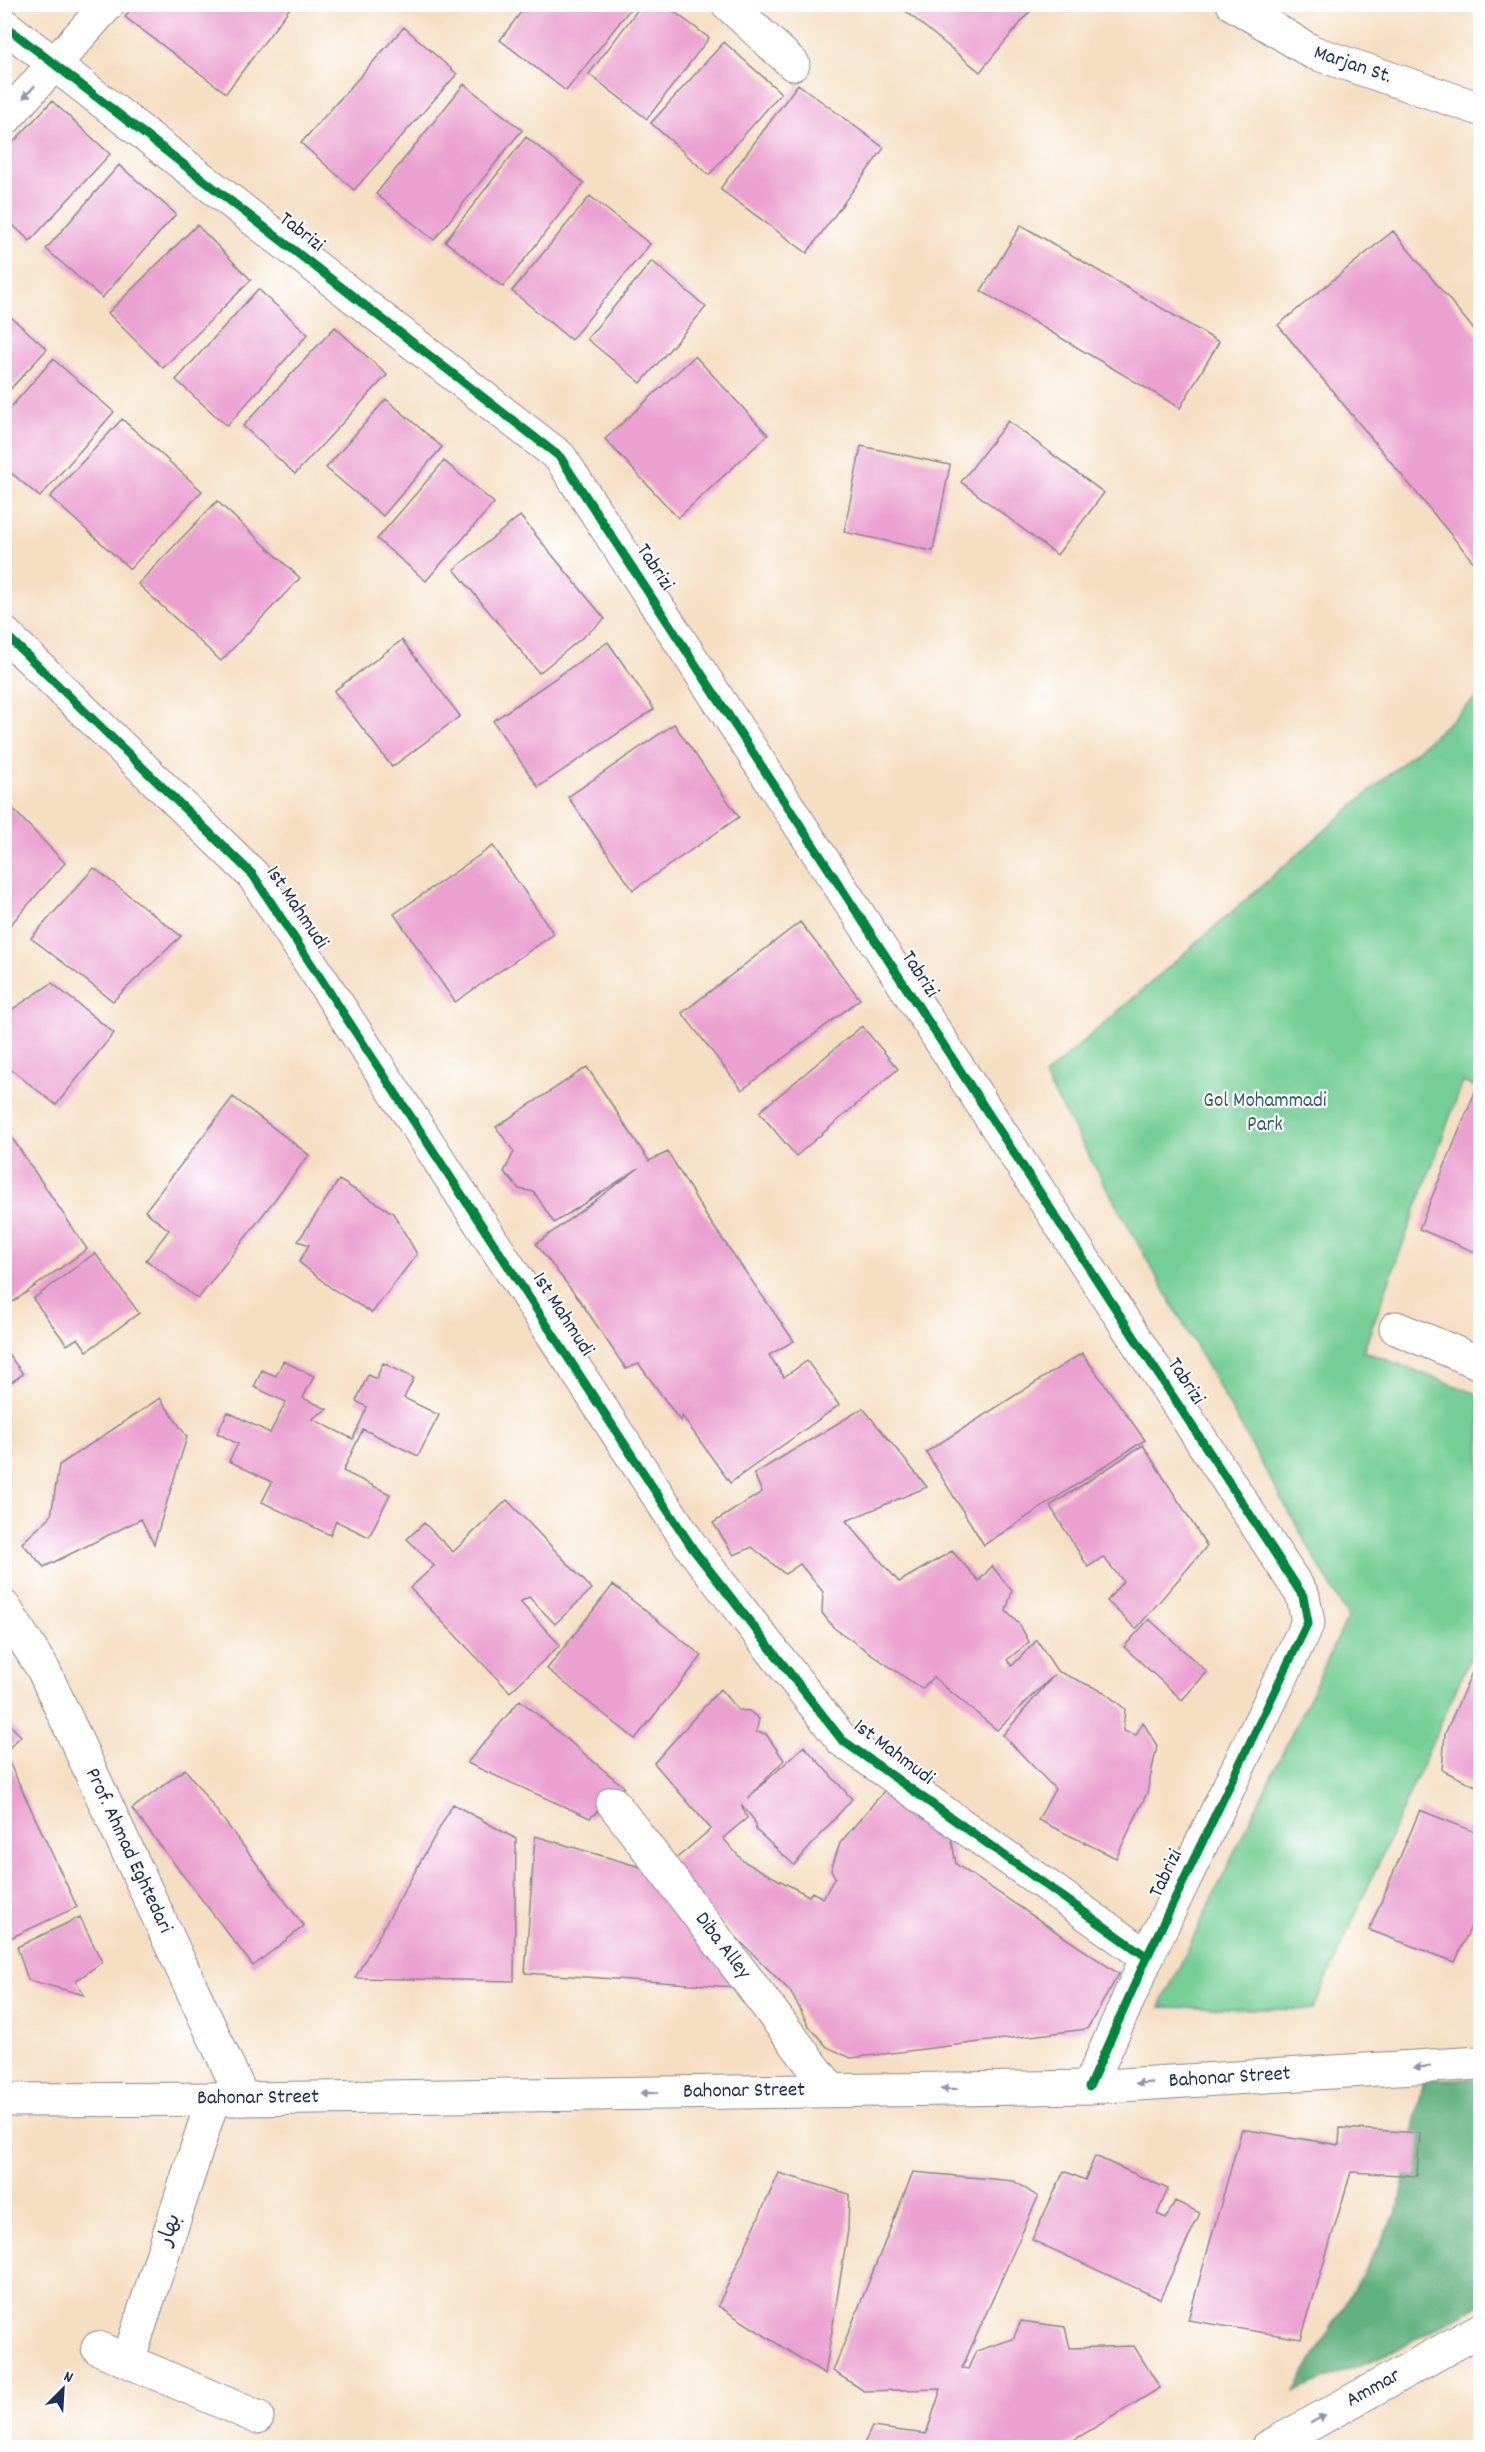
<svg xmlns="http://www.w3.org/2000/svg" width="1485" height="2452" font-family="Dekko,'Playpen Sans Arabic',sans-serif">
  <rect width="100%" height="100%" fill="#fff"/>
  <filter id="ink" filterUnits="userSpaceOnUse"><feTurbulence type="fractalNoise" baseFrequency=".0167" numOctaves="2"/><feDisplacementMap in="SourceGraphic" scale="12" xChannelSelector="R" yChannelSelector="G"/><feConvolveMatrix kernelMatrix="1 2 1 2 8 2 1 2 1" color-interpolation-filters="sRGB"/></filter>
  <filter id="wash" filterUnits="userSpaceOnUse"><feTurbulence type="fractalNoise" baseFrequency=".008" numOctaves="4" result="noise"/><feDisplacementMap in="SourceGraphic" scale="24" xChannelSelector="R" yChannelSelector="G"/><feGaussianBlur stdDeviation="1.35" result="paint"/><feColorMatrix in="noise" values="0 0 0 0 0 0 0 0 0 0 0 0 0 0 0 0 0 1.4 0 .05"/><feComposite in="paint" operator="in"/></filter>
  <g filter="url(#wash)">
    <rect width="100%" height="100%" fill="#f5dfc3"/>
    <path fill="#75ce95" stroke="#487e7a" stroke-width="1.5" d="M1480,695V1089L1463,1082L1363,1351L1480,1395V1635L1313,2010L1160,2007L1348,1617L1044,1076Z"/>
    <path fill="#60b17e" stroke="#3e706e" stroke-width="1.5" d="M1424,2079H1480V2304L1392,2352L1294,2392L1397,2214Z"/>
    <g id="blocks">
      <path fill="#eba1d0" d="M134,4H293L226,93L125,17Z
        M527,4H634L566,91L500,40Z
        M642,4H664L709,38L647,119L589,74Z
        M897,4H1036L980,72Z
        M404,27L457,74L354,190L301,143Z
        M724,42L781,93L709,175L651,123Z
        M464,84L522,130L434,240L376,194Z
        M798,84L884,148L807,253L720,189Z
        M52,101L110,154L30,241L4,217V152Z
        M526,137L584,183L503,287L445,241Z
        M119,165L176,214L102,298L46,249Z
        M590,196L650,244L571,340L512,291Z
        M197,225L251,280L163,368L108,313Z
        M1021,225L1219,342L1180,408L981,291Z
        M1393,231L1480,337V570L1278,325Z
        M652,261L706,307L641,383L587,339Z
        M258,289L308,334L227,426L176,380Z
        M4,311L47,349L4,396Z
        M335,327L387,375L295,474L243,426Z
        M695,356L768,435L678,518L605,439Z
        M53,359L114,412L40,497L4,467V415Z
        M386,399L442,447L383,516L326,468Z
        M122,419L202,491L130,569L50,497Z
        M1008,421L1104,493L1057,555L961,482Z
        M861,446L950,465L933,551L844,532Z
        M444,461L494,503L426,581L377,539Z
        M217,501L300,578L221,661L138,584Z
        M520,516L605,619L539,673L454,569Z
        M402,640L460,716L392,767L334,691Z
        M608,642L654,709L538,787L493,721Z
        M674,724L739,817L633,890L568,797Z
        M4,800L65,863L4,932Z
        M493,846L554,934L455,1002L394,914Z
        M94,868L181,936L113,1001L31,938Z
        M800,922L860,999L742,1090L682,1013Z
        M52,983L114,1033L56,1105L4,1064V1015Z
        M862,1026L898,1069L796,1156L759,1112Z
        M587,1067L649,1161L668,1152L707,1217L794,1341L769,1355L784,1377L807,1361L839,1405L730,1483L682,1416L681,1422L639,1364L626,1369L581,1302L536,1244L639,1168L554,1223L534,1192L519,1189L504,1172L514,1152L496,1127Z
        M1477,1087L1480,1089V1254L1419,1229Z
        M233,1097L309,1155L198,1299L146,1260L169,1230L145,1211Z
        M10,1135L87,1249L10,1304L4,1305V1141Z
        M339,1180L393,1213L417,1254L372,1313L331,1288L299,1262L309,1245L298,1241Z
        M95,1253L139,1313L87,1351L78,1338L67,1345L33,1299Z
        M4,1348L23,1374L4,1387Z
        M1082,1353L1145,1440L984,1545L926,1452Z
        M283,1361L314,1376L303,1398L327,1409L312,1419L353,1439L367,1407L356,1401L368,1375L376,1379L383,1363L414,1378L404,1398L439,1415L418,1456L363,1429L343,1471L390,1494L369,1537L336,1521L330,1535L262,1502L272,1482L229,1461L238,1444L217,1433L228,1412L270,1433L286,1402L254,1387L262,1370L276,1376Z
        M160,1398L187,1437L154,1544L141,1519L44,1567L22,1543L51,1516L59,1465Z
        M863,1408L927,1487L846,1521L899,1582L952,1551L979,1581L992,1566L1012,1591L1006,1611L1020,1625L1029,1642L1007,1660L1012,1666L1037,1640L1057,1671L1104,1692L1125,1709L1123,1731L1136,1735L1143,1722L1157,1746L1147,1793L1116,1858L1038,1820L1055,1789L1003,1735L1055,1674L997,1730L933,1677L922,1689L834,1628L822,1613L823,1592L800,1564L785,1574L752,1547L734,1555L713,1523L762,1492L754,1474Z
        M1143,1445L1207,1546L1136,1629L1107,1601L1123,1581L1103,1557L1088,1567L1050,1506Z
        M507,1500L592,1589L555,1624L529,1597L520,1602L560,1645L510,1692L410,1588L434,1566L407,1539L424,1523L453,1552Z
        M613,1585L702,1656L635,1739L547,1669Z
        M1149,1619L1207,1672L1182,1700L1124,1647Z
        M1480,1654V1788L1442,1770L1445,1734Z
        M720,1689L738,1710L749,1711L759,1719L756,1732L766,1734L784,1760L748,1798L804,1746L852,1799L794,1865L756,1830L754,1820L741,1804L747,1818L723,1838L743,1861L809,1896L812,1892L823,1898L835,1877L831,1870L840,1843L889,1785L951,1836L956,1864L1119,1974L1087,2029L851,2058L827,2047L809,2026L790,1991L666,1867L711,1829L654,1763Z
        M520,1700L624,1787L590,1818L467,1763Z
        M4,1719L21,1736L4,1753Z
        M8,1760L77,1907L4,1941V1763Z
        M185,1769L304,1926L253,1966L132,1809Z
        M453,1804L516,1839L514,1981L355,1978Z
        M1420,1810L1480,1834V1906L1455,1962L1369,1930Z
        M535,1836L657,1872L735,1987L525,1973Z
        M80,1917L102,1962L76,1981L84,1995L28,1980L17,1947Z
        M1340,2128L1420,2133L1417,2176L1351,2172L1301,2339L1188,2320L1242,2129L1339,2145Z
        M1095,2156L1168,2189L1157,2214L1166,2218L1175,2201L1200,2213L1160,2299L1032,2240L1064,2171L1085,2180Z
        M913,2172L1014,2181L1038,2197L962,2368L968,2369L976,2351L1013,2339L1021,2321L1065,2327L1070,2348L1134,2346L1160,2388L1061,2448H862L872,2427L926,2434L941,2389L864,2391L833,2371Z
        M779,2173L849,2194L848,2230L825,2374L718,2306Z"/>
    </g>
  </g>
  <g filter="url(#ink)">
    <use href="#blocks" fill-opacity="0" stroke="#888790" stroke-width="1.5"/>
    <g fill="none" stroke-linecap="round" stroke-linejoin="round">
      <defs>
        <g id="minor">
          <path d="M728,4L793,64"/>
          <path id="s1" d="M1233,4L1312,52L1480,109"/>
          <path d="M4,25L560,457L1303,1596L1308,1622L1147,1957L1089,2087"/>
          <path d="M4,120L108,4"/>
          <path d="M4,633L253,875L693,1549L842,1740L1147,1957"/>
          <path d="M1396,1328L1480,1363"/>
          <path id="s2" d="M4,1607L44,1671L243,2099"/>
          <path id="s3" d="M613,1803L831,2090"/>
          <path d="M98,2348L257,2417"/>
          <path d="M128,2361L213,2099"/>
        </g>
        <g id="major">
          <path id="s4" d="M4,2100L243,2099L1089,2087L1480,2063"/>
          <path id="s5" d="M1267,2448L1480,2330"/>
        </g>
      </defs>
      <use href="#minor" stroke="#888790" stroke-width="35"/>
      <use href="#major" stroke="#888790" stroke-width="35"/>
      <use href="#minor" stroke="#fff" stroke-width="33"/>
      <use href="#major" stroke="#fff" stroke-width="33"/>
      <defs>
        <path id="cycleway" d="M4,25L560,457L1303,1596L1308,1622L1147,1957L1089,2087
          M4,633L253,875L693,1549L842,1740L1147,1957"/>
      </defs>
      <use href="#cycleway" stroke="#fff" stroke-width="13"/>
      <use href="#cycleway" stroke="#00873e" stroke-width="9"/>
    </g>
    <defs><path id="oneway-solid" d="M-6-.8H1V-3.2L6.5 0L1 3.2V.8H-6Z" transform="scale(1.5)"/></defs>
    <g fill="#8d97ae">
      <use href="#oneway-solid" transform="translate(29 92) rotate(133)"/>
      <use href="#oneway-solid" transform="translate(1422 2067) rotate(177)"/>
      <use href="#oneway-solid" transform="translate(1144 2083) rotate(177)"/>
      <use href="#oneway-solid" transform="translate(949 2089) rotate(179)"/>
      <use href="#oneway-solid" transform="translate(649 2093) rotate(179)"/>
      <use href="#oneway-solid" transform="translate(1318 2419) rotate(-29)"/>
    </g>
  </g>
  <g text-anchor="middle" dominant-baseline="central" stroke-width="4.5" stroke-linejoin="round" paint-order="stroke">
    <g font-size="21" fill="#1b2f5e" stroke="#fff">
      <text stroke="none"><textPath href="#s1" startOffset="135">Marjan St.</textPath></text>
      <text transform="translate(301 233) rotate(38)">Tabrizi</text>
      <text transform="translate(654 568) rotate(57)">Tabrizi</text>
      <text transform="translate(296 908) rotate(56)">1st Mahmudi</text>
      <text transform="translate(919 975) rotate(57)">Tabrizi</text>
      <text transform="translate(562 1315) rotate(57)">1st Mahmudi</text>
      <text transform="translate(1185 1382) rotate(57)">Tabrizi</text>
      <text transform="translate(893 1753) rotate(37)">1st Mahmudi</text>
      <text stroke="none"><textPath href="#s2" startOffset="274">Prof. Ahmad Eghtedari</textPath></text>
      <text transform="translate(1167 1874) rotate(-64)">Tabrizi</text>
      <text stroke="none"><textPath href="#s3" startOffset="180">Diba Alley</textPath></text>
      <text stroke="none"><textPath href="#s4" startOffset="1226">Bahonar Street</textPath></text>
      <text stroke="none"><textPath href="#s4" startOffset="740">Bahonar Street</textPath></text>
      <text stroke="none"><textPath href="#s4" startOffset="254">Bahonar Street</textPath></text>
      <text transform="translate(171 2230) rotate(-72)">بهار</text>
      <text stroke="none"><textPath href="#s5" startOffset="122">Ammar</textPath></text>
    </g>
    <g font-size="21" fill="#365f6e" stroke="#fff">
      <text x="1265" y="1102">Gol Mohammadi<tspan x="1265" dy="24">Park</tspan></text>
    </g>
  </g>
  <rect width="1485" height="2452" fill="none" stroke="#fff" stroke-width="24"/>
  <g transform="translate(63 2389) rotate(24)" stroke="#ffffff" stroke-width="4.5" paint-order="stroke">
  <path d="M0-4.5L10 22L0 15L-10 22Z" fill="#1b2f5e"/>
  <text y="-9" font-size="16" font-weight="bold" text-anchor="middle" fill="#1b2f5e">N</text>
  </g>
</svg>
